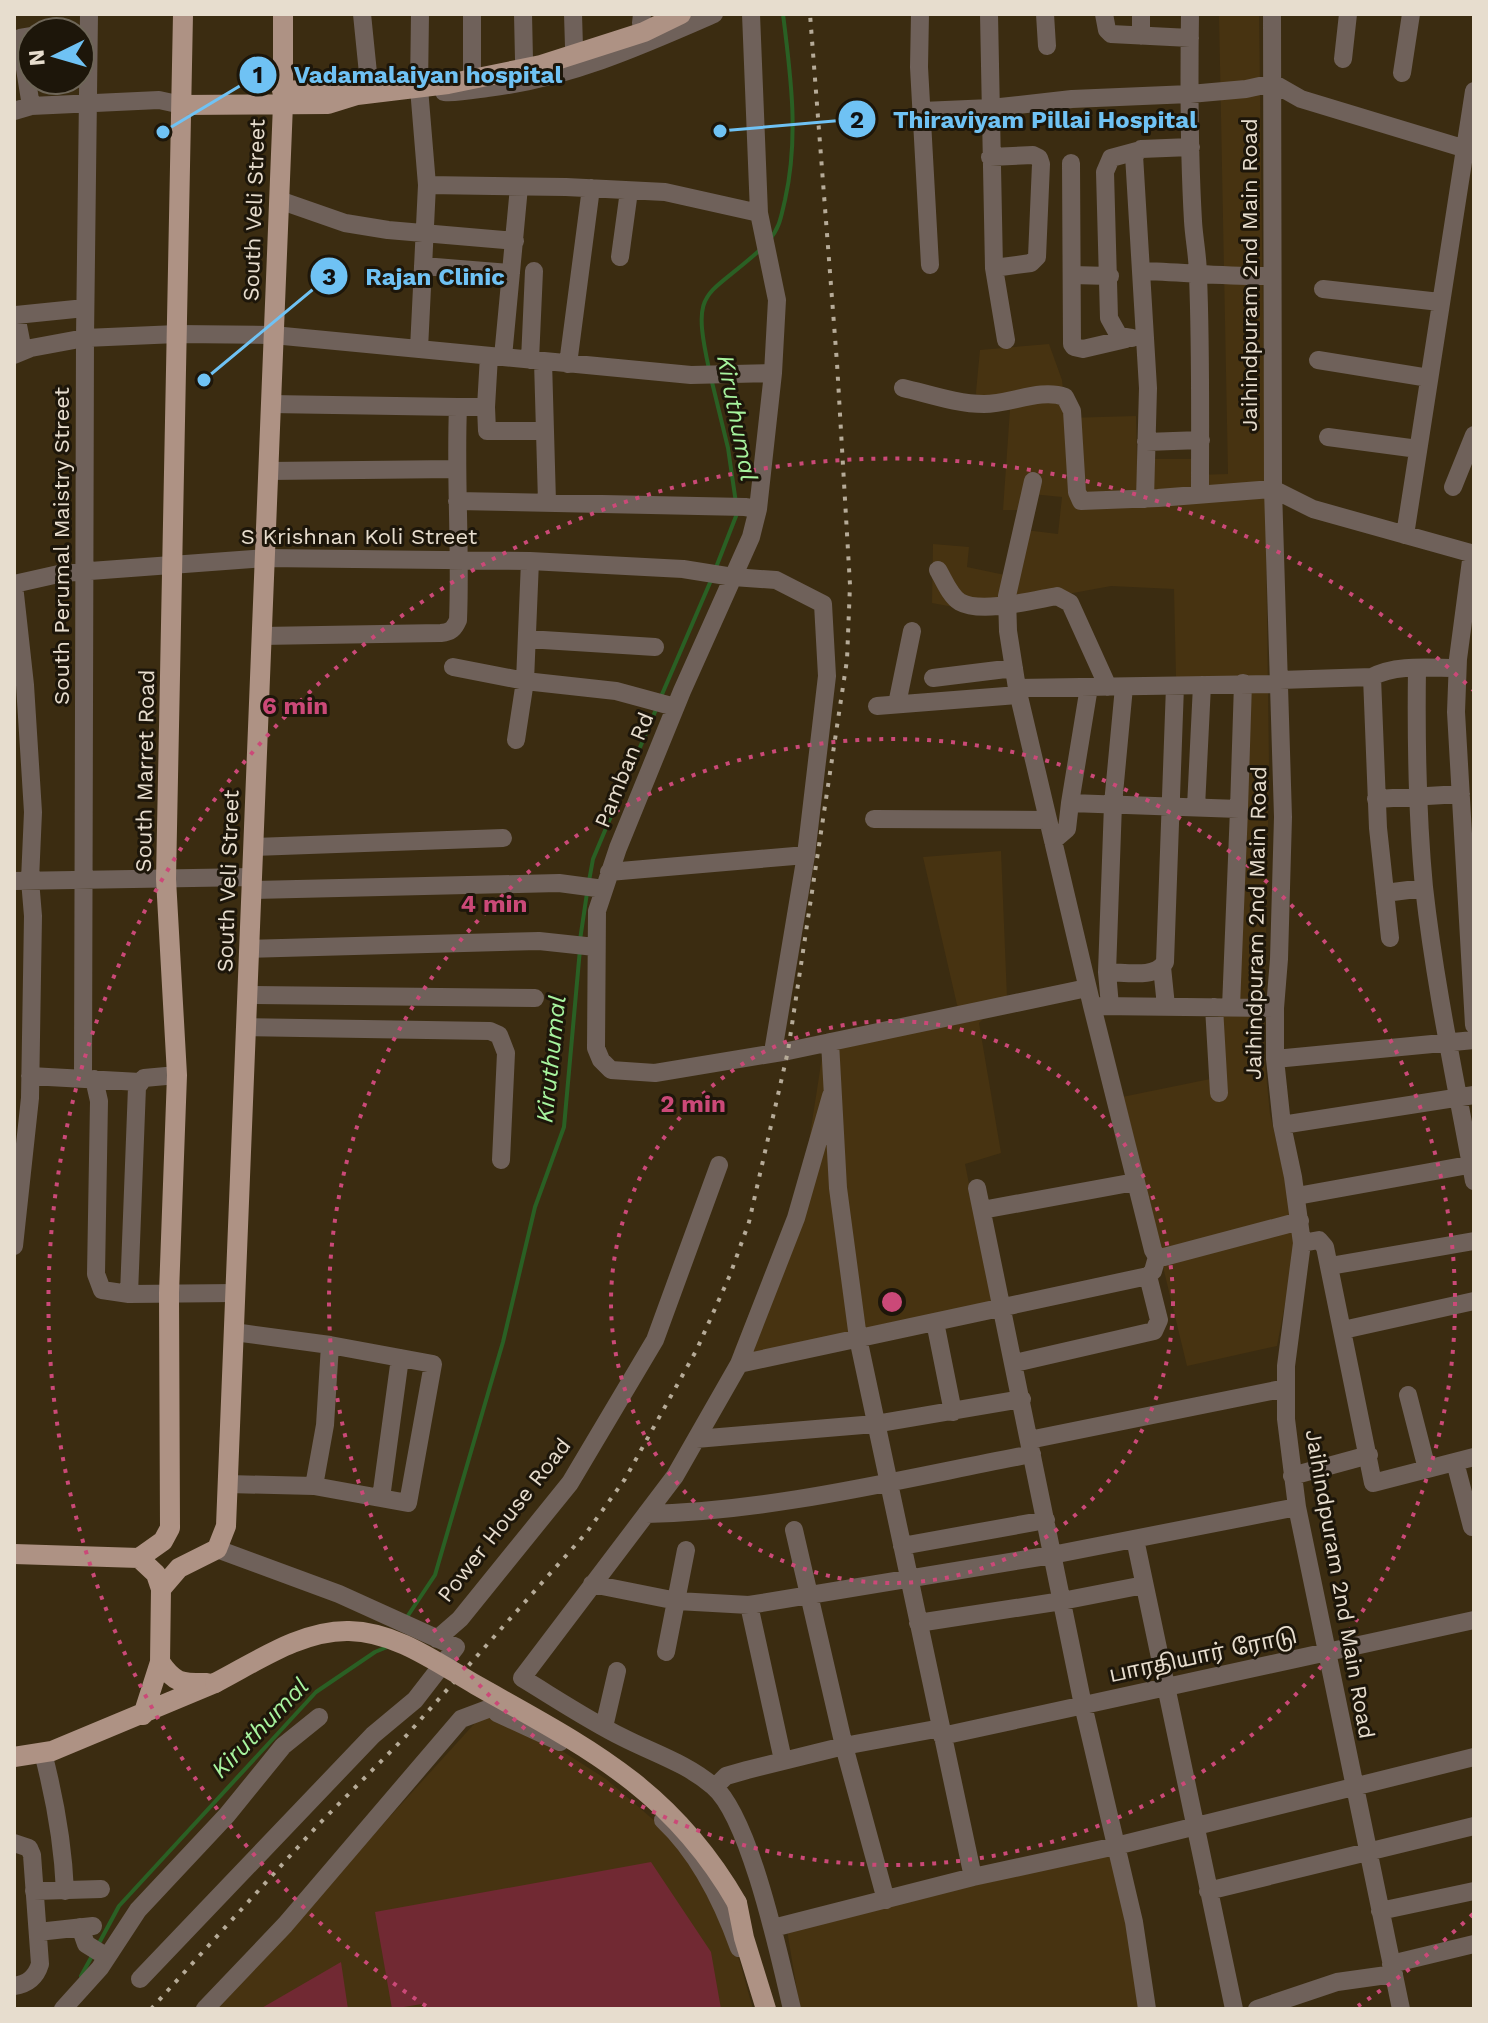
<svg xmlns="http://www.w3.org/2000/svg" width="1488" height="2023" font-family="'Work Sans','Noto Sans Tamil',sans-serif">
  <rect width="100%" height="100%" fill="#3b2c11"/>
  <path fill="#473311" d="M1219,14H1259L1269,766L1264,1053L1270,1114L1288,1191L1294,1241L1293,1262L1277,1346L1187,1366L1122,1097L1220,1077L1218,1010L1234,1011L1241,677L1176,678L1174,589L1111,586L976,611L932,603L933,544L969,547L967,567L1005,575L1017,529L1058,534L1062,497L1021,493L1019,510H1003L1010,410L978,409L976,392L980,350L1049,344L1062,380L1066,418L1136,416L1137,459H1193L1194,475L1228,474Z
    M1001,851L1007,998L958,1009L923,857Z
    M983,1019L979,1023L1001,1153L965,1164L993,1303L742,1356L734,1351L796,1199L807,1154L823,1051Z
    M489,1717L559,1749L606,1779L663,1828L690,1859L735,1945L753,2009H215L475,1723Z
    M1116,1852L1150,2009H800L787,1930Z"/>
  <path fill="#712933" d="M651,1862L711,1952L721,2009H424L422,2004L392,2009L375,1912Z
    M341,1962L348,2009H260Z"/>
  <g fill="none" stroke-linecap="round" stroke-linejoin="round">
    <path stroke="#2a6024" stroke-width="4" d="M769,240C780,228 781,216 785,200C799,138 791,77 783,14
      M709,369C691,286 705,300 761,249
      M711,378L728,448L736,503
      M715,570L738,511
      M660,699L712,578
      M589,881L593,859L657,707
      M580,940L587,893
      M405,1620L435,1575L503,1342L535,1207L564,1127L580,949
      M98,1945L119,1906L316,1692L375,1652L387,1647
      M81,1976L92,1956"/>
    <path stroke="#6f615a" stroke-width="18" d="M362,14L370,93
      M420,14L419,88L427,185
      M472,14V71
      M523,14L524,60
      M573,14L574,47
      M751,14L759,213L777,300L773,373L758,509L751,537L682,691L618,848L597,911L596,1048L601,1060L611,1070L655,1073L788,1051L1087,988
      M920,14L919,67L930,265
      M989,14L994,268L1006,340
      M1045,14L1047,46
      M1104,14L1107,30L1111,34L1190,38
      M1190,14C1189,83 1189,152 1193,221C1194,239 1198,257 1198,276C1201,349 1200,422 1200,495
      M1272,14L1273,489L1283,817L1279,959L1275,1008V1059L1282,1125L1293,1177L1302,1243L1286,1366V1419L1297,1507L1401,2009
      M641,23L642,14
      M1141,36V14
      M1343,59L1348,14
      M1402,73L1411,14
      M444,92C458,93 473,90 487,88C567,79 641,46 714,14
      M31,106L20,38L32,36
      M14,111L31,106L159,100L182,105
      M922,111L991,108L1072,99L1190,94L1246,89L1273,83L1301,99L1466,149L1474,154
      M990,157L1033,155L1039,158L1041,164L1037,257L1031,263L994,268
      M1071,163L1072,344L1074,347L1083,349L1126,339
      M279,200L345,223L388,230L515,241
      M620,257L629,191
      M423,266L511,273
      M1141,271C1184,272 1227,277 1270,276
      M1072,275L1110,276
      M1323,289L1440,302
      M1132,338L1119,336L1109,318L1105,172L1111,158L1137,151
      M419,349L427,185L566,187L665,192L759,213
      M23,351L16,315L85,308
      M14,355L31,348L85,338L177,334L273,335L691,375L773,373
      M503,357L519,187
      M530,360L534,271
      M1318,360L1429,378
      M543,361L547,502
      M568,364L591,188
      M903,388C929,394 957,404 984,404C1010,404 1041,388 1065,397L1072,411L1077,492L1081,501L1158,498L1273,489L1313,509L1474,554
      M271,404L458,407
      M486,407L487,431H543
      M1328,437L1418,449
      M1146,442L1201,440
      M268,471L455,469
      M1453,487L1474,435
      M1145,499L1148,388L1134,155L1141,149L1191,147
      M457,501L745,507L758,509
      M1405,535L1474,91
      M1472,553L1458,659L1456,712L1474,1025
      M938,570C944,580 950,596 960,602C981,614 1034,600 1057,596L1070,603L1108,687
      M14,584L63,573L265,558L530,561L683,569L733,577L776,580L823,604L827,676L806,855L773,1052
      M14,585L25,685L33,812L30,880L33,916L30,1098L14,1246
      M261,636L441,633C451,632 454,629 458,620C461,549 455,479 458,407H486L489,356
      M527,639L655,647
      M453,667L525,681L616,691L675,707
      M1417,668C1416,742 1417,814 1424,887C1435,986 1456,1083 1474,1181
      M933,678L1014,668
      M1280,680L1372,677
      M1017,688L1280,684
      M897,704L912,631
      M877,706L1019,695
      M516,740L525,681L530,561
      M1376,799L1461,794
      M1070,803L1089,687
      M1196,807L1202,685
      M1239,809L1243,683
      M874,819L1048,820
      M1053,841L1067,829L1070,803L1239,809L1231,1007
      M253,847L503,838
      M609,872L806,855
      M14,881L252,877
      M251,890L559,883L604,889
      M1385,893L1424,888
      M1390,938L1378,828L1372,677C1396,664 1430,668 1457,668
      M249,949L539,941L595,947
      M1162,967L1166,1006
      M1107,972L1113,804L1124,687
      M247,995L535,998
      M1098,1006L1275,1008
      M1110,1006L1107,972C1125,972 1156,979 1165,962L1175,686
      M1214,1007L1219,1093
      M246,1027L490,1031L499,1035L506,1053L501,1160
      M830,1042L838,1188L858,1338L973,1877
      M1275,1059L1474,1040
      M30,1076L140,1082
      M83,1079L85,338L89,14
      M94,1079L99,1101L96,1274L102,1290L129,1294L235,1293
      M1282,1125L1474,1095
      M977,1188L1083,1705L1134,1922L1147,2009
      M1297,1196L1474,1164
      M982,1210L1135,1182
      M1302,1243L1319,1240L1325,1247L1373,1483L1474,1457
      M1157,1257H1164L1300,1221
      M1330,1266L1474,1241
      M129,1294L137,1087L144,1078L177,1075
      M935,1322L953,1412
      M1343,1330L1474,1301
      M1015,1363L1154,1331L1159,1320L1148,1276
      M739,1364L1148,1276L1153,1271L1157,1257L1153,1250L1092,1006L1017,688L1008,631L1007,596L1033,481
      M1408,1395L1427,1469
      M696,1439L875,1424L1022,1399
      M1029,1440L1286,1388
      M1455,1462L1472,1527
      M1292,1476L1369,1455
      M228,1484L314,1486L325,1425L330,1345L234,1332
      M314,1486L408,1503L433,1364L330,1345
      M381,1498L400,1358
      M646,1514C776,1511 905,1478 1032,1454
      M794,1530L844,1746L886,1900
      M1135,1539L1234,2009
      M902,1546L1046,1520
      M592,1584L677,1601L749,1605L1052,1555L1297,1507
      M749,1605L783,1760
      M918,1623L1062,1601L1144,1585
      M437,1639L460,1619L570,1483L655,1340L719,1165
      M666,1652L686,1550
      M604,1727L617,1671
      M942,1736L1474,1620
      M43,1753C55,1799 63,1843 65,1891
      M715,1787L726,1776L747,1770L844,1746L941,1728
      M663,1820C698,1853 723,1903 739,1948
      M14,1843L29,1848L32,1855L40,1964C36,1977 28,1984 14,1986
      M34,1891L101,1889
      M1208,1891L1474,1826
      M1380,1911L1474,1891
      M80,1927L86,1944L107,1957
      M773,1928L973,1877L1116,1846L1474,1757
      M38,1932L93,1926
      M1391,1964L1474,1944
      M140,1979L373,1735L415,1700L456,1647L339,1594L217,1549
      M63,2009L100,1968L138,1910L227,1815L283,1746L319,1717
      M205,2009L285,1925L461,1719L493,1707L497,1713L560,1742
      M792,2009C780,1959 750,1817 713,1786C686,1763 653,1753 622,1737C588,1720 555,1698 522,1678L675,1476L739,1364L796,1218L831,1096
      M1257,2009L1337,1982L1394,1974"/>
    <path stroke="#ae9284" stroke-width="20" d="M282,91L324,89L353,94
      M182,105L328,104L357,95L448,84L541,65L644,32L681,14
      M14,1554L139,1558L156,1574L161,1589
      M139,1558L163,1541L170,1528L169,1293L177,1075L166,879L183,14
      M160,1662C175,1684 182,1683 207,1683
      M143,1715L160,1662L161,1589L179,1568L217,1549L226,1526L283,104V14
      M14,1757L52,1751L215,1683
      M737,1903L744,1938L766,2009"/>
    <path stroke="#b6ab98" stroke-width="4" stroke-dasharray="4 8" stroke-linecap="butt" d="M151,2009L318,1825L406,1736L587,1532L625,1479L697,1349L730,1275L749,1222L788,1051L847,660L850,585L837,363L810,14"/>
    <path stroke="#ae9284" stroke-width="20" d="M215,1683C256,1662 301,1630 349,1631C396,1632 436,1662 476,1685C586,1747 671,1788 737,1903"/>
  </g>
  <g fill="none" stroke="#cb4978" stroke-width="4" stroke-dasharray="4 8">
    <circle cx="892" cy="1302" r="281"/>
    <circle cx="892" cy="1302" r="563"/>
    <path d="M1473 1914A844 844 0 0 1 1358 2006M426 2006A844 844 0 1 1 1473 690"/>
  </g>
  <g text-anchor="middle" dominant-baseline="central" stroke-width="6" stroke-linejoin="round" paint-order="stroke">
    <g font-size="22" fill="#e7ddce" stroke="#1d160a">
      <text transform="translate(254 210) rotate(-88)">South Veli Street</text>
      <text transform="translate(1249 275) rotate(-90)">Jaihindpuram 2nd Main Road</text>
      <text x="359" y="536">S Krishnan Koli Street</text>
      <text transform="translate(61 546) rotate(-90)">South Perumal Maistry Street</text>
      <text transform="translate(624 770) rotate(-68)">Pamban Rd</text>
      <text transform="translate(145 771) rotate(-89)">South Marret Road</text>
      <text transform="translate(228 881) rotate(-88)">South Veli Street</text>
      <text transform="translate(1256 923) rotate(-89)">Jaihindpuram 2nd Main Road</text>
      <text transform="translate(504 1520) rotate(-52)">Power House Road</text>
      <text transform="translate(1340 1584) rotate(80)">Jaihindpuram 2nd Main Road</text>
      <text transform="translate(1203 1655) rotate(-12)">பாரதியார் ரோடு</text>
    </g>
    <g font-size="24" font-style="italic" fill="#a7f49e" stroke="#1d160a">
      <text transform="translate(737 418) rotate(79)">Kiruthumal</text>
      <text transform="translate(551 1059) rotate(-84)">Kiruthumal</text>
      <text transform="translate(260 1728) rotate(-46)">Kiruthumal</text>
    </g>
  </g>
  <circle cx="892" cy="1302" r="12" fill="#cb4978" stroke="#1d160a" stroke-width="4"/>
  <g font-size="24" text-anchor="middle" font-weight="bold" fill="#cb4978" stroke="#1d160a" stroke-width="6" stroke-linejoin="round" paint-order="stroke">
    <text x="295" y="714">6 min</text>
    <text x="494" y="912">4 min</text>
    <text x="693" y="1112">2 min</text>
  </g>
  <path fill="none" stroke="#6fc2f4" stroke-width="3" d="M163 132L258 75M720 131L857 119M204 380L329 276"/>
  <g fill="#6fc2f4" stroke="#1d160a" stroke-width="3">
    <circle cx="163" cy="132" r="8"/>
    <circle cx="720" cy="131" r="8"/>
    <circle cx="204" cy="380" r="8"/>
    <circle cx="258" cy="75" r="20"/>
    <circle cx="857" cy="119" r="20"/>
    <circle cx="329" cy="276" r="20"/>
  </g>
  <g font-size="24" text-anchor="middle" font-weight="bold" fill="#111">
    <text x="258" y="83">1</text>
    <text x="857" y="128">2</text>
    <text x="329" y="285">3</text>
  </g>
  <g font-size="24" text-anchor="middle" font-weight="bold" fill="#6fc2f4" stroke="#1d160a" stroke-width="6" stroke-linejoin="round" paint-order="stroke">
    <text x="428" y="83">Vadamalaiyan hospital</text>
    <text x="1045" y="128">Thiraviyam Pillai Hospital</text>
    <text x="435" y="285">Rajan Clinic</text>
  </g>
  <rect width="1488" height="2023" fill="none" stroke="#e7ddce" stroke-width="32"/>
  <g transform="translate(56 56) rotate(265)"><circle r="38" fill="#1d160a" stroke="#6e6658" stroke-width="2"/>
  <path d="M0-6L14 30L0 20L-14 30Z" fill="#6fc2f4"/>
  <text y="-12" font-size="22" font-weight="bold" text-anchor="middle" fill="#e7ddce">N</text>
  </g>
</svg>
